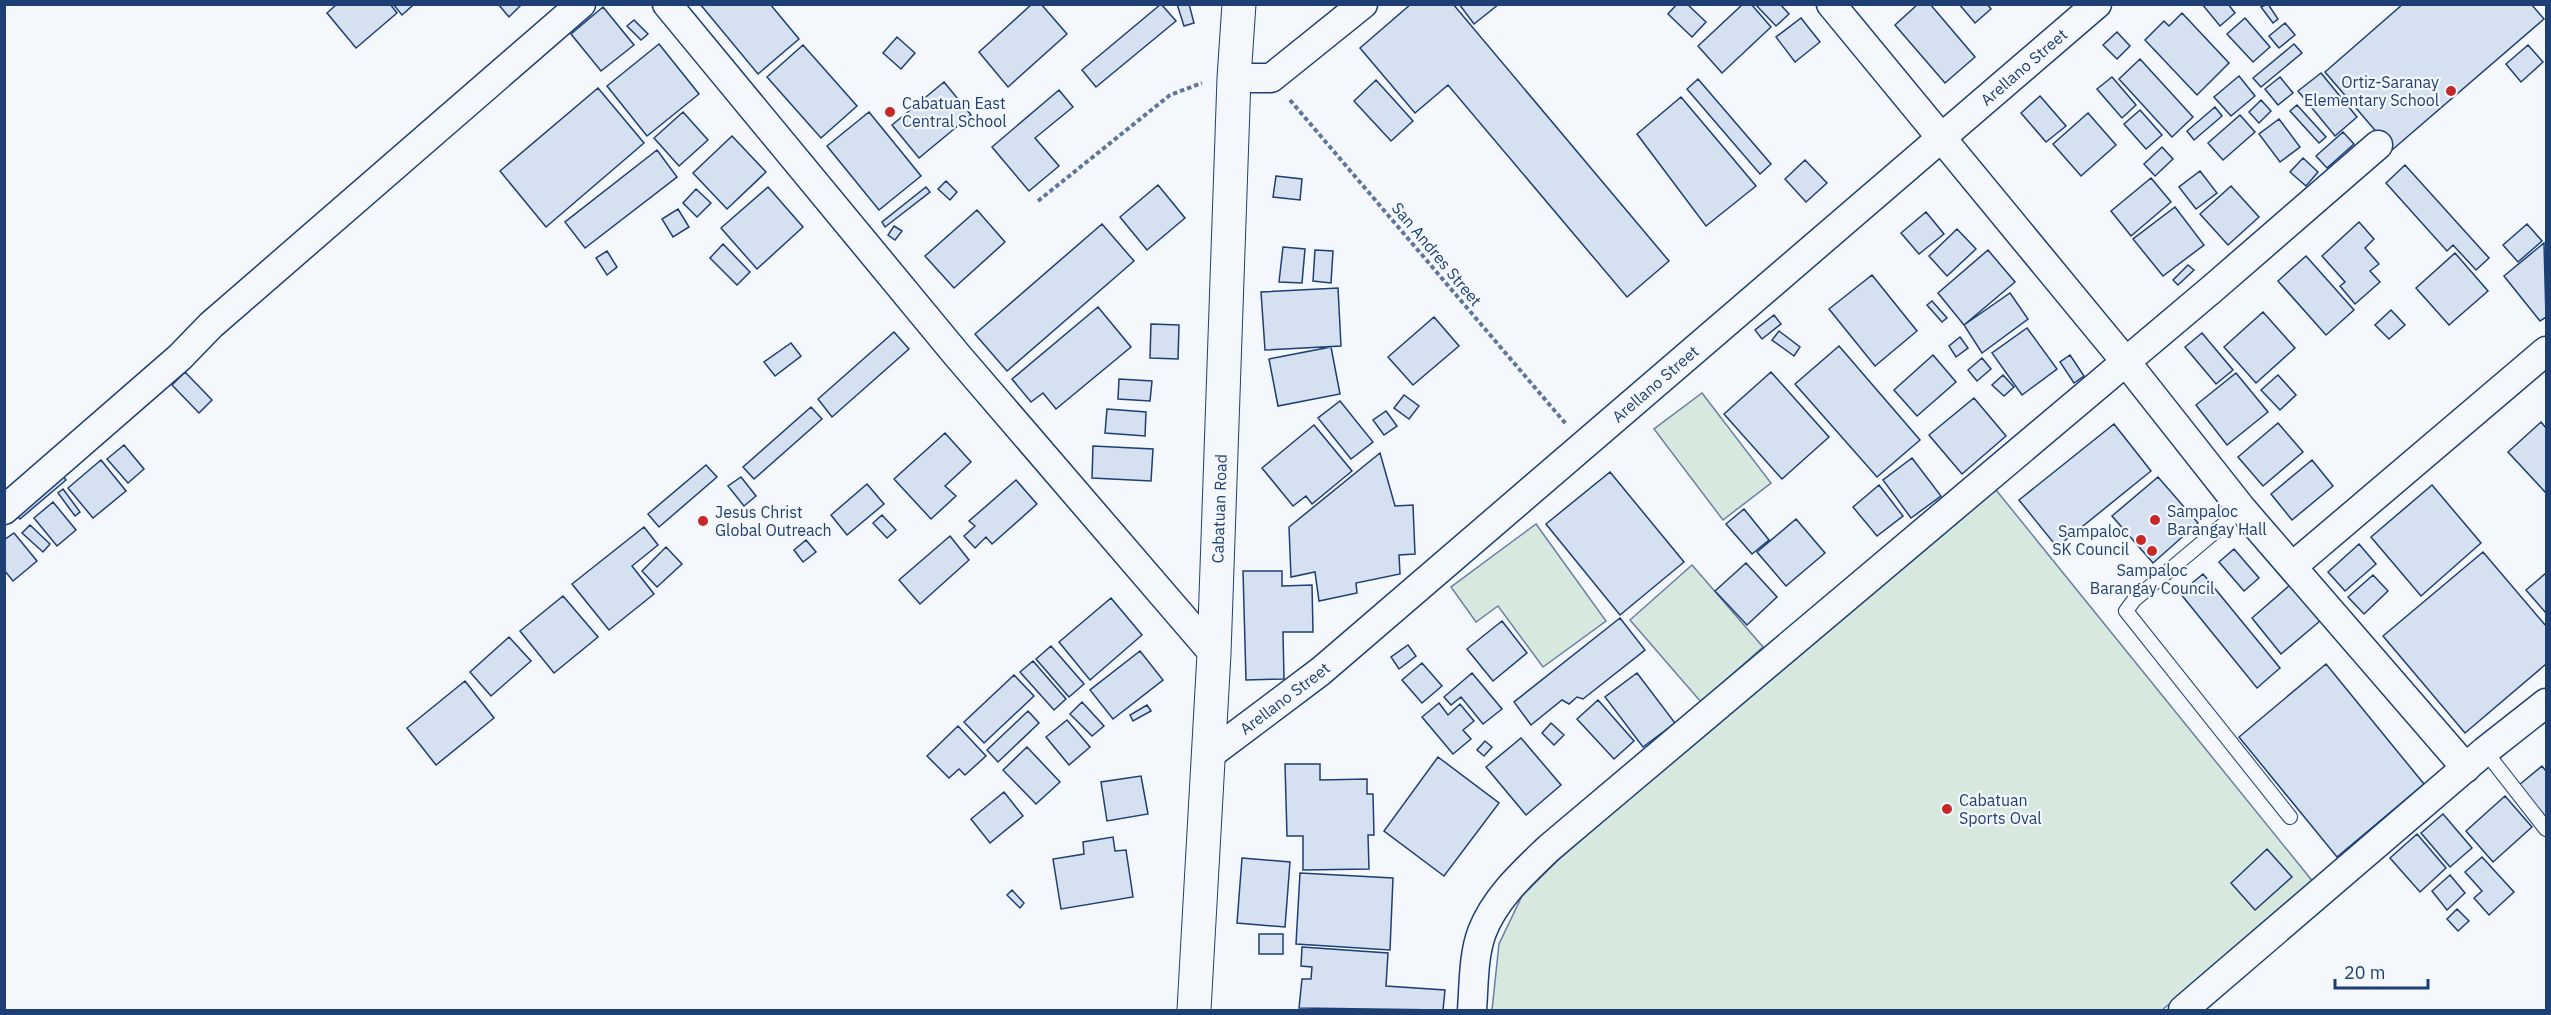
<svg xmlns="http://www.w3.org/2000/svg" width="2551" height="1015" font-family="'IBM Plex Sans',sans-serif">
  <rect width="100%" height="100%" fill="#f4f7fb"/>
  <path fill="#d7e8df" stroke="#687fa3" stroke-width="1.5" d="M1702,393L1771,483L1723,520L1654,429Z
    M1992,485L2314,883L2162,1010H1492L1499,944L1522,896L1556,862Z
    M1536,524L1606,621L1543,667L1498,606L1476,622L1451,587Z
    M1692,565L1763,647L1701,702L1630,620Z"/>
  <path fill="#d5e0f0" stroke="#1d3f73" stroke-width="1.5" d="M337,4H390L397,13L356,48L327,13Z
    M393,4H411L412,6L402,15Z
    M498,4H522L509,17Z
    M700,4H770L799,39L758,74Z
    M1032,4H1041L1067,34L1008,87L979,52Z
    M1161,4L1176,21L1096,87L1082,70Z
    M1177,4H1189L1194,23L1184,26Z
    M1411,4H1453L1669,261L1627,297L1448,85L1415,113L1360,48Z
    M1459,4H1499L1474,24Z
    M1677,4H1687L1706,22L1692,37L1668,14Z
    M1743,4H1751L1771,27L1722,73L1698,46Z
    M1755,4H1780L1789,14L1776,26Z
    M1918,4H1930L1975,57L1945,83L1895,25Z
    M1959,4H1987L1991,9L1975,23Z
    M2202,4H2228L2235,13L2220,26Z
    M2268,4L2278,19L2273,23L2261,7Z
    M2403,4H2531L2544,19L2392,150L2325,72Z
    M603,7L634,45L601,71L571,34Z
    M2182,13L2229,63L2197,95L2145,40L2164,21L2169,26Z
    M1801,18L1820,42L1795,62L1776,37Z
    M2245,18L2270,47L2253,62L2227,34Z
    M634,20L648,34L641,40L627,26Z
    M2285,23L2295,35L2279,48L2269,36Z
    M2117,32L2130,46L2117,59L2103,45Z
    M897,37L915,53L901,69L883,53Z
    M659,44L699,94L647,136L607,86Z
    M2294,44L2302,53L2261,87L2253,78Z
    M803,45L857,106L821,138L767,77Z
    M2528,45L2543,62L2521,82L2506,64Z
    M2140,59L2193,117L2172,137L2119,79Z
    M2321,73L2357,117L2335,136L2298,91Z
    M2239,76L2255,96L2231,116L2214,97Z
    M2112,77L2136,105L2122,118L2097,89Z
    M2280,77L2293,93L2278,105L2265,89Z
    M1698,79L1771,164L1760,174L1687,89Z
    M1376,80L1413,121L1391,141L1354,101Z
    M944,82L971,115L919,158L892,125Z
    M598,88L644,143L546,227L500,171Z
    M1059,90L1073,107L1035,138L1059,166L1029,191L992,147Z
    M2040,96L2066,126L2046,142L2021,113Z
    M1681,97L1756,186L1706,226L1637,134Z
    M2261,100L2271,111L2259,123L2249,112Z
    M2297,105L2326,137L2319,143L2290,111Z
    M2215,107L2222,116L2194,140L2187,131Z
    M2140,110L2162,135L2146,149L2124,124Z
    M683,112L708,140L679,166L654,138Z
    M869,112L921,176L879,210L827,146Z
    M2088,113L2116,145L2081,176L2053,144Z
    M2240,115L2255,132L2223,160L2208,143Z
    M2279,119L2300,147L2280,162L2259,134Z
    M2343,132L2354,144L2327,168L2316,156Z
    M732,136L766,172L727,209L693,173Z
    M2162,147L2173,159L2155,176L2144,164Z
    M657,150L677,177L585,248L565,222Z
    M2303,158L2318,172L2306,186L2290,172Z
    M1805,160L1827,183L1806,202L1785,179Z
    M2405,165L2489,258L2476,270L2453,245L2447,251L2386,183Z
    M2200,171L2217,193L2196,209L2179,187Z
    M1276,176L1302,179L1300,200L1273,197Z
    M2151,178L2171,202L2131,236L2111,211Z
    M946,181L957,192L950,200L938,189Z
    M1158,185L1185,218L1147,250L1120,217Z
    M2231,186L2259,217L2228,245L2200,214Z
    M768,187L803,227L757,269L721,228Z
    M926,187L930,192L885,227L882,222Z
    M696,189L711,203L697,217L683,203Z
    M2175,207L2204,245L2163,276L2133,239Z
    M678,209L689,227L673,237L662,219Z
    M977,210L1005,242L954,288L925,256Z
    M1926,212L1944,234L1919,254L1901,233Z
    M2359,222L2374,239L2365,248L2379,264L2370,271L2380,282L2355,304L2340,286L2345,282L2322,256Z
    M1102,224L1134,261L1007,371L975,334Z
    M2527,224L2542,241L2518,262L2503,245Z
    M894,226L902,231L895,240L888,235Z
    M1957,229L1976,249L1947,276L1929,256Z
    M2544,243L2546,317L2540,321L2504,276Z
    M723,244L750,272L737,285L710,258Z
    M1283,247L1305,249L1302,283L1279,282Z
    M1315,250L1333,251L1331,283L1313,281Z
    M1988,250L2015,282L1964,325L1938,293Z
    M607,251L617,267L607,275L596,258Z
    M2455,253L2488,291L2449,325L2416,288Z
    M2306,256L2354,310L2326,335L2278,281Z
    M2188,265L2194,270L2178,285L2173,280Z
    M1872,275L1917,331L1875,366L1829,309Z
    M1338,288L1341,346L1265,350L1261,292Z
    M2010,293L2028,319L1982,353L1964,325Z
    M1932,301L1947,318L1942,322L1927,305Z
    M1098,307L1131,347L1056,409L1043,393L1031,402L1012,379Z
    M2391,310L2405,325L2389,339L2375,325Z
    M2263,312L2295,348L2256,383L2224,347Z
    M1774,315L1781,324L1762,339L1755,330Z
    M1434,317L1459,346L1413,385L1388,357Z
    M1151,324L1179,325L1178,359L1150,358Z
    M2027,328L2057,369L2022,395L1992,353Z
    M1779,331L1800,347L1794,356L1772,340Z
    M894,332L909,349L832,417L818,399Z
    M2202,333L2233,370L2216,384L2185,347Z
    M1960,337L1968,348L1956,357L1949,346Z
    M791,343L801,356L775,376L764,362Z
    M1839,346L1920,440L1877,477L1795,384Z
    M1331,347L1340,394L1278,406L1269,359Z
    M1933,355L1956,382L1917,416L1894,390Z
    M2070,355L2084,376L2074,383L2060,362Z
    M1982,358L1991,369L1977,381L1968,370Z
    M185,372L212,400L199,413L172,385Z
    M1771,372L1829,437L1782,479L1724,414Z
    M2236,373L2268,412L2227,445L2196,405Z
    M2003,375L2014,387L2004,396L1992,385Z
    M2278,375L2296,395L2280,410L2261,390Z
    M1119,379L1152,381L1150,401L1118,399Z
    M1404,395L1419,406L1409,419L1394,408Z
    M1974,398L2006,436L1962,474L1929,435Z
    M1340,401L1373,442L1351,459L1318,418Z
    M811,407L822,419L754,479L743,467Z
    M1107,409L1146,412L1145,436L1105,433Z
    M1386,411L1397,426L1384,435L1373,420Z
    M2541,422L2546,428V493L2508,452Z
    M2278,423L2303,452L2263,486L2238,457Z
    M2114,424L2151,471L2057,547L2019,500Z
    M1314,425L1352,471L1312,504L1306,496L1293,506L1262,468Z
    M945,433L971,462L945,486L956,496L931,519L894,479Z
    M124,445L144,469L128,483L107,459Z
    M1093,446L1153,449L1151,481L1092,478Z
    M1380,453L1395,506L1413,505L1415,554L1399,555L1400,574L1356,583L1357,593L1319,601L1315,572L1291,577L1289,527Z
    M1912,458L1941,496L1911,518L1883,480Z
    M101,460L126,491L93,518L68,488Z
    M2312,460L2333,486L2292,520L2271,494Z
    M706,465L717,477L659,527L648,514Z
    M59,471L66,480L20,519L12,511Z
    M1610,472L1684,562L1620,615L1546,524Z
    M741,477L756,496L744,506L728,486Z
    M2158,477L2198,523L2153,563L2112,516Z
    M1016,480L1037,504L992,544L986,537L975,548L964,536L975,526L969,521Z
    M867,484L884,504L847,535L831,515Z
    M1879,485L1903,516L1877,536L1853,507Z
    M2432,485L2481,543L2421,596L2371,537Z
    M63,489L80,512L75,516L58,493Z
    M53,502L76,530L57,546L34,518Z
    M1744,509L1769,540L1752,554L1726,524Z
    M882,515L896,530L887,538L873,523Z
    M1796,519L1825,553L1786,586L1757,552Z
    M30,525L50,544L43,552L22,533Z
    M644,527L658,545L632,566L654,594L609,630L572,584Z
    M14,533L37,561L13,581L4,570V540Z
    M950,536L969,560L920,604L899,580Z
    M806,540L816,552L803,562L794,550Z
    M2359,544L2376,564L2345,591L2328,572Z
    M666,547L682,564L657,587L642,571Z
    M2234,549L2259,578L2244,591L2219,562Z
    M2483,552L2546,626V664L2465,733L2383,636Z
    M1746,563L1777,597L1747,625L1715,591Z
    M1243,571H1282V586L1312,585L1313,632H1283L1284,679L1246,680Z
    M2546,573V613L2526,590Z
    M2203,574L2280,668L2257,688L2180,593Z
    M2373,575L2388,591L2364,614L2348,597Z
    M2290,585L2320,621L2281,654L2252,618Z
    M563,596L598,637L554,673L520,631Z
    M1111,598L1142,635L1090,680L1059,642Z
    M1620,618L1645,650L1583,699L1577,697L1569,704L1562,700L1531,725L1514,702Z
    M1502,621L1527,653L1493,681L1467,649Z
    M509,637L531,661L491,696L470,672Z
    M1408,645L1416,656L1399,669L1391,657Z
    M1051,646L1084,684L1069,697L1036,659Z
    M1140,651L1163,680L1113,719L1090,690Z
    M1033,661L1066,699L1054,710L1020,672Z
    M1422,663L1442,686L1422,703L1402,680Z
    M2326,664L2424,784L2337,857L2239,737Z
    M1472,673L1502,709L1483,724L1461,697L1451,705L1444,697Z
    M1637,673L1675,723L1643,747L1605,697Z
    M1014,675L1034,696L984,743L964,722Z
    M465,681L494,718L436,765L407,728Z
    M1598,700L1634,741L1614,759L1577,719Z
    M1082,702L1104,726L1092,736L1070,714Z
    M1439,703L1448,715L1460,704L1474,721L1463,730L1471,739L1453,754L1422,717Z
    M1147,705L1151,711L1133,721L1130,715Z
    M1028,711L1039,723L998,762L987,750Z
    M1067,720L1090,747L1069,765L1046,737Z
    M1551,723L1564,735L1554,745L1542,733Z
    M958,726L986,756L965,775L959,769L949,778L927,756Z
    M1521,738L1561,785L1526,815L1486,767Z
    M1485,741L1492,747L1484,756L1477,750Z
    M1027,747L1060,782L1036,804L1003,770Z
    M1438,757L1499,803L1444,876L1384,831Z
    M1285,764H1320V780L1367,779V794H1373L1374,835H1368L1369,869L1303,870V836H1287Z
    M2542,766L2546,771V819L2519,785Z
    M1141,776L1148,814L1107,821L1101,782Z
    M1004,792L1023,816L990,843L971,819Z
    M2505,796L2532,827L2493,862L2466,831Z
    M2443,814L2472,848L2450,867L2421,833Z
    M2417,834L2446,868L2420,892L2390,858Z
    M1113,837L1115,851L1126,850L1133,897L1061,909L1053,859L1084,854L1083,842Z
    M2267,849L2292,877L2255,910L2231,883Z
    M2482,857L2514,892L2489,915L2474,898L2482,891L2465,872Z
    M1242,858L1290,862L1285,927L1237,923Z
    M1300,873L1393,878L1390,950L1296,944Z
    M2450,875L2465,893L2447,910L2432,891Z
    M1012,890L1024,903L1020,908L1007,895Z
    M2457,909L2469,921L2458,931L2447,919Z
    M1259,934H1283V954H1259Z
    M1302,947L1388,953L1386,986L1445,990L1443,1010L1299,1008L1302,979H1311L1312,967L1301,966Z"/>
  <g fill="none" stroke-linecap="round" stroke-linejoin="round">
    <defs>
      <path id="service" d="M2242,509L2134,600L2126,611L2290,817
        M2485,751L2546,829"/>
      <g id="minor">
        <path d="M667,4L957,355L1214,654"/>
        <path d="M1831,4L2126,362L2242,509L2466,768"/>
        <path d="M1234,78H1271L1363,4"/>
        <path d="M4,510L180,357L211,325L581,4"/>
        <path d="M2293,566L2546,351"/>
        <path id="s1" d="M1208,756L1321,671L2097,4"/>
        <path d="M1472,1010C1474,985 1473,956 1482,932C1495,898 1523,873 1549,848L2212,289L2378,145"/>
        <path d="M2183,1010L2485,751L2546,703"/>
      </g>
      <g id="trunk">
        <path id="s2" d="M1194,1010L1214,654L1234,78L1239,4"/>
      </g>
    </defs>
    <use href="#service" stroke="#1d3f73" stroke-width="16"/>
    <use href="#minor" stroke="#1d3f73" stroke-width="31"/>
    <use href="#trunk" stroke="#1d3f73" stroke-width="35"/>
    <path stroke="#5e769c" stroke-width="4" stroke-dasharray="4.5 3" stroke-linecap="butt" d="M1290,100L1566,424
      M1038,201L1170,95L1202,83"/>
    <use href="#service" stroke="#f4f7fb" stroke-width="14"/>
    <use href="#minor" stroke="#f4f7fb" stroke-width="28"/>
    <use href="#trunk" stroke="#f4f7fb" stroke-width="33"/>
  </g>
  <g fill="#c62828" stroke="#f4f7fb" stroke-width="2">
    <circle cx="2451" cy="91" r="6"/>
    <circle cx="890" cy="112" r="6"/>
    <circle cx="2155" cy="520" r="6"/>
    <circle cx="703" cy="521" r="6"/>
    <circle cx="2141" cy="540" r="6"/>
    <circle cx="2152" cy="551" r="6"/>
    <circle cx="1947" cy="809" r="6"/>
  </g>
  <g text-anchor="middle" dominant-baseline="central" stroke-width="4.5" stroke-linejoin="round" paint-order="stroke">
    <g font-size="16" fill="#1d3f73" stroke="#f4f7fb">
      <text stroke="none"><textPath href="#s1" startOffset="1068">Arellano Street</textPath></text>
      <text transform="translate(1437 254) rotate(50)">San Andres Street</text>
      <text stroke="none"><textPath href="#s1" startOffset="582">Arellano Street</textPath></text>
      <text stroke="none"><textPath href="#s2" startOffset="502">Cabatuan Road</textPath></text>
      <text stroke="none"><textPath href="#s1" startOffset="96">Arellano Street</textPath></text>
    </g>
    <g font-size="16" fill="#1d3f73" stroke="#f4f7fb" text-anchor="start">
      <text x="2439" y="82" text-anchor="end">Ortiz-Saranay<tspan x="2439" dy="18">Elementary School</tspan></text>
      <text x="902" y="103">Cabatuan East<tspan x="902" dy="18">Central School</tspan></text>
      <text x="2167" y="511">Sampaloc<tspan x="2167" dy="18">Barangay Hall</tspan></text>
      <text x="715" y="512">Jesus Christ<tspan x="715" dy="18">Global Outreach</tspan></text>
      <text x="2129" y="531" text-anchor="end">Sampaloc<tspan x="2129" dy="18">SK Council</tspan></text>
      <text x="2152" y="570" text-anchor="middle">Sampaloc<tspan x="2152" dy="18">Barangay Council</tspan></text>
      <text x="1959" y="800">Cabatuan<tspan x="1959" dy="18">Sports Oval</tspan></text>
    </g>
  </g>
  <rect width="2551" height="1015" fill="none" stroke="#1d3f73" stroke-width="12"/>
  <path d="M2335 979v9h93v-9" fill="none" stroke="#1d3f73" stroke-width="3"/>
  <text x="2344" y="979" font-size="18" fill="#1d3f73" stroke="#f4f7fb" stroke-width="4.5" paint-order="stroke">20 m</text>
</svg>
